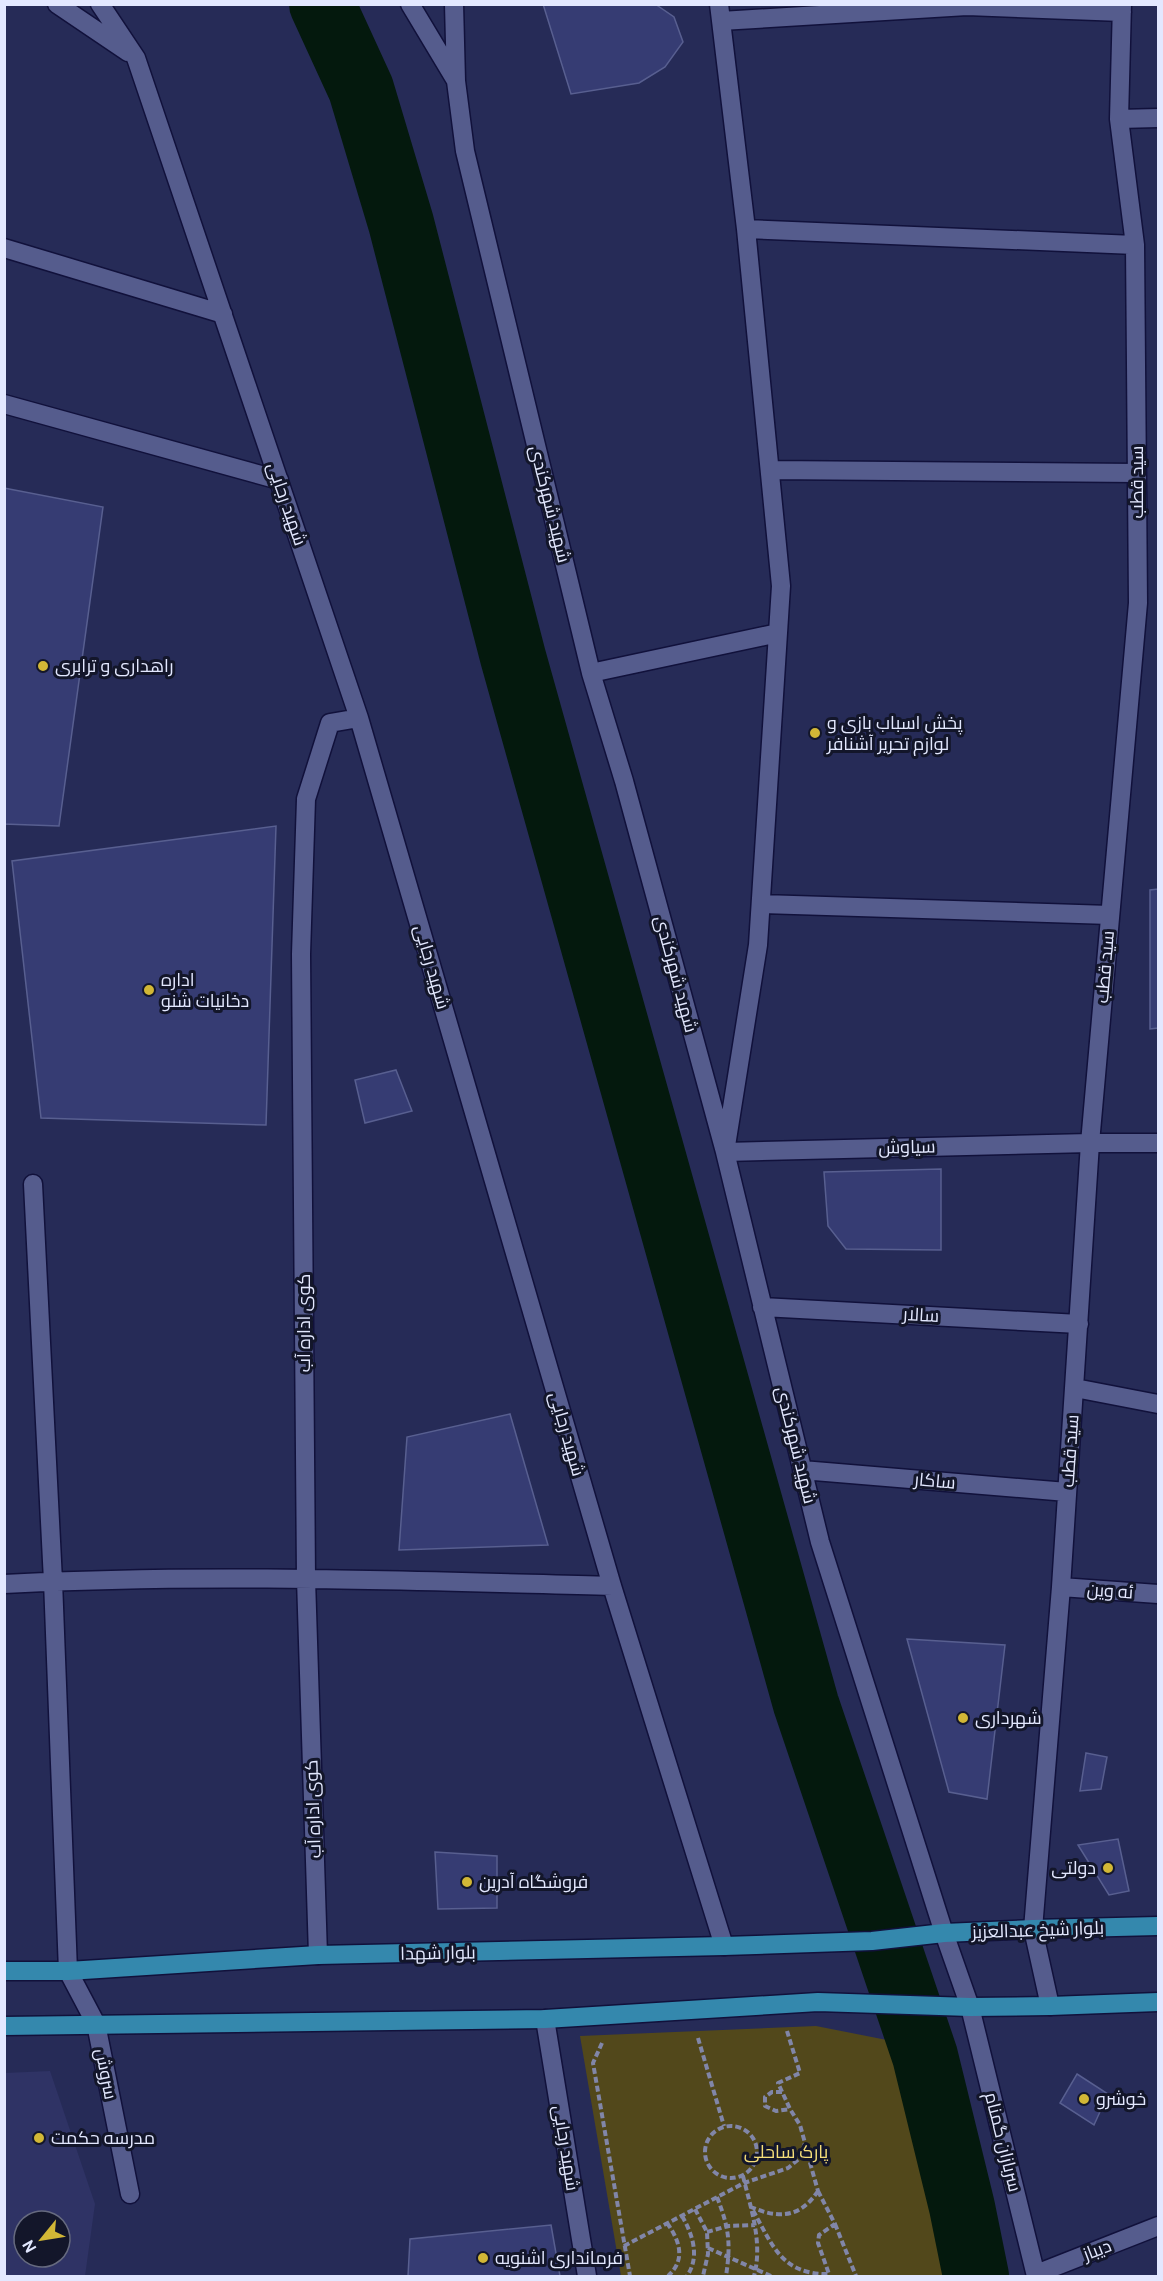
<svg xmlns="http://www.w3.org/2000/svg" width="1163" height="2281" font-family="Cabin,Cairo,sans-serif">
  <rect width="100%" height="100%" fill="#262b57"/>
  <path fill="#2f3365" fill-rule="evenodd" d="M50,2071L95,2204L85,2276H5V2073ZM24,2221H60V2257H24Z"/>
  <path fill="#52481b" d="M816,2026L897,2042L950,2276H621L580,2036Z"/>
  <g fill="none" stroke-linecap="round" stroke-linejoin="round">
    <path stroke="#04190d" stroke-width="66" d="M322,4L361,89L401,223L513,657L806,1704L925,2056L962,2207L976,2276"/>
  </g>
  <path fill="#363c73" stroke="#585f90" stroke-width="1.5" d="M543,4H655L674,17L683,42L665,67L639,83L571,94Z
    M4,488L103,507L59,826L4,824Z
    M276,826L266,1125L41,1118L12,861Z
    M1158,889V1028L1150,1029V890Z
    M396,1070L412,1111L365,1123L355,1080Z
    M941,1169V1250L846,1249L828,1226L824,1172Z
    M510,1414L548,1545L399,1550L407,1437Z
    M907,1639L1005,1645L987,1799L949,1792Z
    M1086,1753L1107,1757L1101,1789L1080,1791Z
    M1118,1839L1129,1891L1109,1895L1078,1845Z
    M435,1852L497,1856V1908L438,1909Z
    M1077,2074L1108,2094L1094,2125L1060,2103Z
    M551,2225L560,2276H408L410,2239Z"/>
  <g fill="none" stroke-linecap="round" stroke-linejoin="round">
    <defs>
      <path id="minor" d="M57,4L128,52
        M100,4L136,58L359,718L612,1586L724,1946
        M410,4L455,79
        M454,4L456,81L465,151L591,673L624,781L725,1152L820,1542L944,1933L970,2007L1036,2276
        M719,4L746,229L781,586L758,945L725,1152L1090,1143H1158
        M721,21L967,6L1122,12
        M1119,119L1158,118
        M746,229L1135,245
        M4,248L223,314
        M4,404L279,480
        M770,470L1137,473
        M591,673L778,633
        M761,904L1110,915
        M33,1184L53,1581L68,1971L96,2024L130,2194
        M762,1307L1079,1324
        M1075,1388L1158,1404
        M802,1470L1067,1492
        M4,1584C207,1573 410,1581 612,1586
        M1061,1587L1158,1594
        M318,1955L306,1579L301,954L306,799L330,723L359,718
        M1050,2006L1033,1929L1061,1587L1090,1143L1138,603L1135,245L1119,119L1122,4
        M545,2019L587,2276
        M1036,2274L1158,2226"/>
      <path id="major" d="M4,1971H68L318,1955L724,1946L872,1941L944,1933L1033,1929L1158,1926
        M4,2026L545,2019L818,2002L970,2007L1050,2006L1158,2002"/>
    </defs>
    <use href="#minor" stroke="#11113b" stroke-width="21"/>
    <use href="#major" stroke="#11113b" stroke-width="21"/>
    <path stroke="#8186a8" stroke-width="4" stroke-dasharray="6 3" stroke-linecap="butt" d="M698,2038L724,2126
      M602,2043L593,2063L630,2276
      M782,2092H772L765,2097V2106L776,2111L790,2109
      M705 2152a26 26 0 1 1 52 0a26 26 0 1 1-52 0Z
      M805,2145L818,2191
      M743,2176C751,2209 763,2243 754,2276
      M818,2191L835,2224L819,2235L818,2243L829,2274C780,2275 772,2243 751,2207C779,2219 800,2218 818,2191Z
      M717,2197C729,2228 731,2243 726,2276
      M695,2209L707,2232L708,2254L703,2276
      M682,2216C693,2235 700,2257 687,2276
      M667,2223C680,2241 686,2260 668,2276
      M835,2224L856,2276
      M707,2232L728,2226L755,2225
      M624,2246L744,2183L788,2168L800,2158L805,2143L800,2125L790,2109L778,2083L800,2073L787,2031
      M708,2248L771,2276"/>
    <use href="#minor" stroke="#555c8d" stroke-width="18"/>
    <use href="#major" stroke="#3488ad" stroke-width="18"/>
  </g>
  <g fill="#d2b736" stroke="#13162a" stroke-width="2">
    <circle cx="43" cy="666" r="6"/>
    <circle cx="815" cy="733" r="6"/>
    <circle cx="149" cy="990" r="6"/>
    <circle cx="963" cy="1718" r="6"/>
    <circle cx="1108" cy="1868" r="6"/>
    <circle cx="467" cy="1882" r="6"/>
    <circle cx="1084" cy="2099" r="6"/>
    <circle cx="39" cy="2138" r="6"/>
    <circle cx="483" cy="2258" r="6"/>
  </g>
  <g text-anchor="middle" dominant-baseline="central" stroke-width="6" stroke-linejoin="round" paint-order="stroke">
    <g font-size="18" fill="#e3e8ff" stroke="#13162a">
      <text transform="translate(1137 482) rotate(-90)">سید قطب</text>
      <text transform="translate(287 504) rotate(71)">شهید رجایی</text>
      <text transform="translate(550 504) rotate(76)">شهید شهرکندی</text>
      <text transform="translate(432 967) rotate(74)">شهید رجایی</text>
      <text transform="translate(1105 967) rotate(-85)">سید قطب</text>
      <text transform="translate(676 974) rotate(75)">شهید شهرکندی</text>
      <text transform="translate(907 1147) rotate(-1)">سیاوش</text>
      <text transform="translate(921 1315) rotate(3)">سالار</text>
      <text transform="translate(304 1323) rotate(-90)">کوی اداره آب</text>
      <text transform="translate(567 1434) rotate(74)">شهید رجایی</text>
      <text transform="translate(796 1445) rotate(76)">شهید شهرکندی</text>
      <text transform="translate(1070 1451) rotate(-86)">سید قطب</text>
      <text transform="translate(935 1481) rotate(5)">ساکار</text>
      <text transform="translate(1110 1591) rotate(4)">ئه وین</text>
      <text transform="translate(313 1809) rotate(-92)">کوی اداره آب</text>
      <text transform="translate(1038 1930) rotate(-2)">بلوار شیخ عبدالعزیز</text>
      <text transform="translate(438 1953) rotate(-1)">بلوار شهدا</text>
      <text transform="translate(106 2074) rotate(79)">سروش</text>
      <text transform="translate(1003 2142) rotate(76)">سربازان گمنام</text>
      <text transform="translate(566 2148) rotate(81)">شهید رجایی</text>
      <text transform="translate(1097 2250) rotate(-21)">دیباز</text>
    </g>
    <g font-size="18" fill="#e3e8ff" stroke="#13162a" text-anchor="start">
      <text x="55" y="666">راهداری و ترابری</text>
      <text x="827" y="723">پخش اسباب بازی و<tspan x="827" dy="21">لوازم تحریر آشنافر</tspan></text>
      <text x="161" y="980">اداره<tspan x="161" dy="21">دخانیات شنو</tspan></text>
      <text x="975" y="1718">شهرداری</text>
      <text x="1096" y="1868" text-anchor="end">دولتی</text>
      <text x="479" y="1882">فروشگاه آدرین</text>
      <text x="1096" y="2099">خوشرو</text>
      <text x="51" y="2138">مدرسه حکمت</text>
      <text x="495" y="2258">فرمانداری اشنویه</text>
    </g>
    <g font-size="18" fill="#f5de79" stroke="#13162a">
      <text x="786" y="2152">پارک ساحلی</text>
    </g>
  </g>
  <rect width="1163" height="2281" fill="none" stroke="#e3e8ff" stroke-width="12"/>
  <g transform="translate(42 2239) rotate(240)"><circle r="28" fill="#13162a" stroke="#666a7f" stroke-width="1.5"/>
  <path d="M0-4.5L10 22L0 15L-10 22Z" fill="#d2b736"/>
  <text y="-9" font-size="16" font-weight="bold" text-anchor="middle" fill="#e3e8ff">N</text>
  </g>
</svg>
